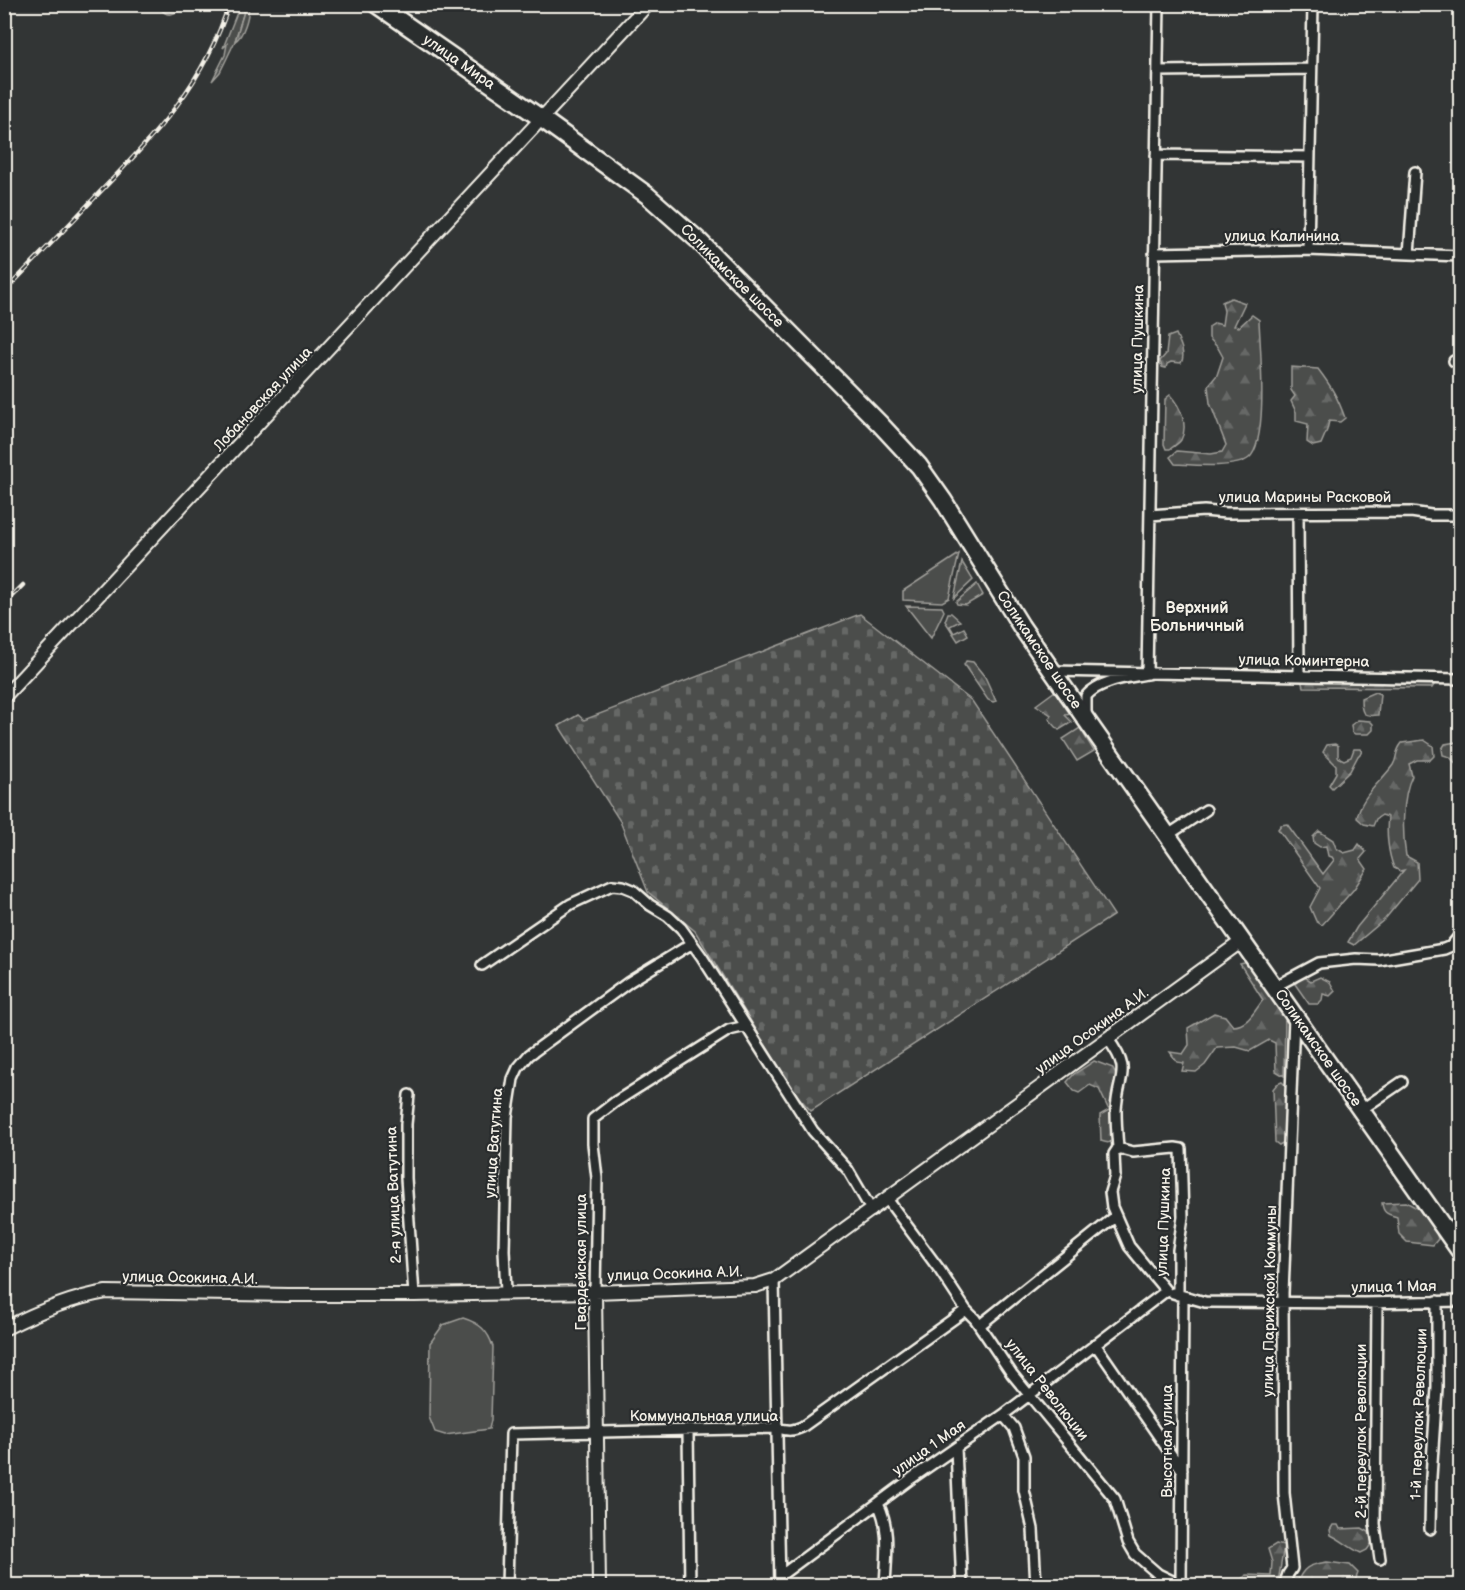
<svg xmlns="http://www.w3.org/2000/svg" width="1465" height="1590" font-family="'Balsamiq Sans',sans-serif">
  <defs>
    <pattern id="forest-firs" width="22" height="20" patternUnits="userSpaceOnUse" patternTransform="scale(1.5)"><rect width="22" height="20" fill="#4b4d4c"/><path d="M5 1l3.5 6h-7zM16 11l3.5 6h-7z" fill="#666766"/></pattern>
    <pattern id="cemetery-stones" width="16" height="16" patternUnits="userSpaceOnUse" patternTransform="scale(1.5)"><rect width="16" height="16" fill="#4b4d4c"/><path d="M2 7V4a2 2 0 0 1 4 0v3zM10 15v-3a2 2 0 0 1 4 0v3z" fill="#666766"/></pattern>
  </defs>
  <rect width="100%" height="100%" fill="#323535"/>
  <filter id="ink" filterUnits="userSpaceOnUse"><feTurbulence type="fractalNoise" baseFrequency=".0167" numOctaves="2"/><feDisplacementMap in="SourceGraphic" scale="12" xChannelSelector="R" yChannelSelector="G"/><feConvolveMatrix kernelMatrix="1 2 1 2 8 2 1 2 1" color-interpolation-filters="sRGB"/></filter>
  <g filter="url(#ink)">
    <path fill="#4b4d4c" stroke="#a09f9a" stroke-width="1.5" d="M158,5H186C175,14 167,20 158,5Z
      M240,5H246L235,41L226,60L220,72L212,81L225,55L227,44L223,48Z
      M959,554L949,598L942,602L903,600V591Z
      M962,562L973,580L954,598Z
      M977,584L983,595L966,605L957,604L956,602Z
      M906,606L942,607L944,611L931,638Z
      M948,613H951L960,621L950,626L954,633L964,628L968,635L958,641L945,621Z
      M463,1318C479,1323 488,1330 493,1347L491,1420L489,1429L445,1435L435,1432L429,1417L430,1343L443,1325Z"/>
    <path fill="url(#forest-firs)" stroke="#a09f9a" stroke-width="1.5" d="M246,5H248C250,15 243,37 235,41Z
      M1231,298L1245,303L1234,326L1239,327L1252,315L1259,320C1260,348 1269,441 1249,458C1236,469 1192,465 1175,464L1170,457L1177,451L1211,454L1222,452L1226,445L1210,403L1208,386L1217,375L1223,357L1218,348L1209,338V327L1215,323L1222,325L1224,311L1222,302Z
      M1176,334C1180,343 1186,355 1181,363L1171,362L1167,364L1166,368L1162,367L1160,361L1166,354L1168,337Z
      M1291,367L1318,369C1331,386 1338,398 1345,418L1340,422L1329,421L1327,430L1321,444L1313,446L1307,442L1308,424L1296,421V412L1291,401L1295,396L1291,390Z
      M1170,395C1180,406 1189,425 1181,440C1179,443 1173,447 1170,449H1166L1164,444L1165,399Z
      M966,661L973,662L985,677L996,701L993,702L988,700L964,665Z
      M1306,680L1432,683L1434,685L1432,688L1303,687L1302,683Z
      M1055,691L1072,714L1065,715L1072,722L1059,730L1049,719L1051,715L1036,705Z
      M1375,692L1380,694L1378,715C1362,717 1361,713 1361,698Z
      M1358,720L1370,721L1373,724V730L1369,734H1355L1352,732L1351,725Z
      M1080,728L1094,751L1077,761L1063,739Z
      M1424,740L1433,746L1434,756L1430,760H1417L1409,764L1412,776C1402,796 1402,834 1406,856L1417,862L1418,879L1385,919L1354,945L1348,942L1357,927L1404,870L1400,871L1394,868C1388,853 1386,833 1388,817L1382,815L1376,819L1373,826L1364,824L1357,818C1361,796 1380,783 1393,765C1398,757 1394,753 1402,743Z
      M1456,742L1460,745V769L1450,757L1443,755L1442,749L1445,744Z
      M1335,744L1338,746V757L1344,760L1351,757L1354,749H1360L1362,752L1358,756L1350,771L1332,788L1329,785L1336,773V765L1323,752L1327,745Z
      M1287,824L1323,874L1334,860L1332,857L1328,856L1326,846L1320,847L1314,843L1313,837L1319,831L1333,840L1336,848L1344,853L1355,850L1359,844L1366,852L1360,859L1367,869L1354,889L1322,925L1316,921L1310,907L1320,888L1278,829L1281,825Z
      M1248,962L1275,1000L1276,1006L1285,1015L1284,1076L1276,1071L1275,1043L1269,1040L1250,1051L1236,1047L1217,1048L1205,1065L1196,1072L1182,1071L1184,1063L1177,1062L1170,1052L1183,1054L1189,1045L1188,1028L1214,1013L1225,1016L1233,1026C1248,1026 1255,1010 1263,1000L1240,964Z
      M1303,976L1311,981L1320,977L1330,982L1335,991L1330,996L1323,994L1322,1000L1318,1004H1309L1295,984Z
      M1094,1061L1113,1068L1116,1075L1114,1106L1108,1108L1099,1089L1090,1085L1079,1093L1074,1091L1067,1082L1074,1074Z
      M1282,1082L1286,1086V1141L1279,1145L1275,1142L1273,1089L1277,1084Z
      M1109,1110L1113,1113C1114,1123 1112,1130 1115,1139C1110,1144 1107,1143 1101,1141L1100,1115Z
      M1406,1202L1419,1209L1436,1231L1438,1239L1433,1245L1407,1242L1399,1234L1397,1217C1388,1214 1383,1214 1382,1203Z
      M1333,1525H1338L1340,1529L1362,1528L1369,1532L1372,1543L1367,1550L1361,1553C1349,1548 1342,1540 1331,1535L1330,1530Z
      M1276,1544L1284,1546L1278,1582C1267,1586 1251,1586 1240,1582L1246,1575L1271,1576L1272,1562L1268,1549Z
      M1327,1562L1350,1565L1358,1573L1355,1581L1347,1585L1333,1583L1330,1585H1296C1303,1567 1308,1565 1327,1562Z"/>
    <path fill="url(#cemetery-stones)" stroke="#a09f9a" stroke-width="1.5" d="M860,614L972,701L1114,915L811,1111L796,1094L695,931L648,892L620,821L559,726L578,715L584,720Z"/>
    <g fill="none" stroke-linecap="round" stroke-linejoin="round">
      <defs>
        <path id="street" d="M1158,71L1311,69
          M1156,155L1310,157
          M1308,250L1313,4
          M1154,253L1308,250L1460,256
          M1409,254L1415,172
          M1454,361L1460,362
          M1298,513L1299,675
          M1150,515L1204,511L1226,513L1411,512L1431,515H1460
          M1053,671L1460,679
          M1086,714V696C1100,680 1127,678 1147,674L1159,4
          M1168,835L1206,810
          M482,965L571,904L612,885L623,886L633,890L650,905L668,916L681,928L702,957L813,1131L848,1170L872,1211
          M1274,987L1319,963L1356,959L1379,960L1444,949L1451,946L1460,935
          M1108,1039C1133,1073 1118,1074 1116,1110C1116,1122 1117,1136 1118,1148L1133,1152L1175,1148L1181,1149L1183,1217L1178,1250V1295
          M409,1095L406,1124V1178L414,1295
          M1361,1110L1402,1082
          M1118,1148L1114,1154L1115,1176L1110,1192L1112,1207L1129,1246L1166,1291
          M887,1199L939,1269L966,1310L975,1319L1012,1374L1115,1499L1128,1542L1135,1554L1158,1574L1181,1585L1188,1586
          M774,1280L780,1586
          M506,1292L504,1250L507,1117L513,1079L518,1068L529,1055L629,982L691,944
          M595,1292L597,1178L593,1144V1119L615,1102L729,1030L746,1026
          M1173,1293L1205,1302L1364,1303L1460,1301
          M1377,1303L1375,1524L1380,1559
          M980,1325L1116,1216
          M1095,1344L1182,1470
          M1003,1415L1014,1428L1024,1456V1490L1033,1529L1036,1586
          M688,1431L690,1586
          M956,1448L962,1586
          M878,1504C891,1528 886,1559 885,1586
          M1430,1529L1431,1477L1437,1388V1301
          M780,1576L912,1478L1003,1415L1166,1291
          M507,1586L511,1434L778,1428C788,1431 793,1431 802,1427L966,1310
          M1181,1586L1183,1297
          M1284,1586L1288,1574L1292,1568L1284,1493L1283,1293L1294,1018"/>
        <path id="secondary" d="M4,697L648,4
          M595,1292L599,1586
          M4,1329C37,1312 70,1298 106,1292L287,1295H414L595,1292L755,1286L774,1280L1242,941"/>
        <path id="highway" d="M376,4L542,119L647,195L699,241L880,424L919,466L943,500L1021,626L1087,721L1460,1251"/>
      </defs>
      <use href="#street" stroke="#f4f1e8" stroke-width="14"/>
      <use href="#secondary" stroke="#f4f1e8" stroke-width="16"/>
      <use href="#highway" stroke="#f4f1e8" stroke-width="21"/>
      <use href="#street" stroke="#2a2d2e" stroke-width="9"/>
      <use href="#secondary" stroke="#2a2d2e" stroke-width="12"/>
      <use href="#highway" stroke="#2a2d2e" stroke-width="16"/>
      <defs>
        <path id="rail" d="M4,292C36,259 68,226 100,192C155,135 205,83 229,4
          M4,604L23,585"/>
      </defs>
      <use href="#rail" stroke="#f4f1e8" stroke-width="4.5"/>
      <use href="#rail" stroke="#2a2d2e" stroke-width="2" stroke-dasharray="7" stroke-linecap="butt"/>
    </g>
  </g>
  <g text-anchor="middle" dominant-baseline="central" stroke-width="4.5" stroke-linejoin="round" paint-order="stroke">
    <g font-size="15" fill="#f4f1e8" stroke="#2a2d2e">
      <text transform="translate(459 62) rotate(35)">улица Мира</text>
      <text x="1282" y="236">улица Калинина</text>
      <text transform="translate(732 276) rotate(45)">Соликамское шоссе</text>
      <text transform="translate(1138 339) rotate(-89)">улица Пушкина</text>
      <text transform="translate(263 399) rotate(-47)">Лобановская улица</text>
      <text x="1305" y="497">улица Марины Расковой</text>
      <text transform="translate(1039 650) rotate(56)">Соликамское шоссе</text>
      <text transform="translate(1304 661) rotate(1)">улица Коминтерна</text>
      <text transform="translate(1092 1031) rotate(-36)">улица Осокина А.И.</text>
      <text transform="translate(1318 1048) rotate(55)">Соликамское шоссе</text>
      <text transform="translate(494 1143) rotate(-86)">улица Ватутина</text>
      <text transform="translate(394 1195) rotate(-92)">2-я улица Ватутина</text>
      <text transform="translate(1164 1222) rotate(-88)">улица Пушкина</text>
      <text transform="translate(581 1262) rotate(-90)">Гвардейская улица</text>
      <text transform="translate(675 1274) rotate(-2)">улица Осокина А.И.</text>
      <text transform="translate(190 1278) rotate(1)">улица Осокина А.И.</text>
      <text transform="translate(1394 1287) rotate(-1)">улица 1 Мая</text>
      <text transform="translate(1270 1301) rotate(-89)">улица Парижской Коммуны</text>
      <text transform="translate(1047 1390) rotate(52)">улица Революции</text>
      <text transform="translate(1419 1414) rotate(-88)">1-й переулок Революции</text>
      <text x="704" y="1416">Коммунальная улица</text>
      <text transform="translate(1361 1431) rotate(-90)">2-й переулок Революции</text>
      <text transform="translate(1167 1441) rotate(-90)">Высотная улица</text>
      <text transform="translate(929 1448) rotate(-35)">улица 1 Мая</text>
    </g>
    <g font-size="16" font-weight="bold" fill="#f4f1e8" stroke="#2a2d2e">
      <text x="1197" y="608">Верхний<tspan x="1197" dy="18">Больничный</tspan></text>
    </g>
  </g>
  <rect width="1465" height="1590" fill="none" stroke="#2a2d2e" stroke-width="24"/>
  <rect x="12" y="12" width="1441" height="1566" fill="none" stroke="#f4f1e8" stroke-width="2" filter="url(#ink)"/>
</svg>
